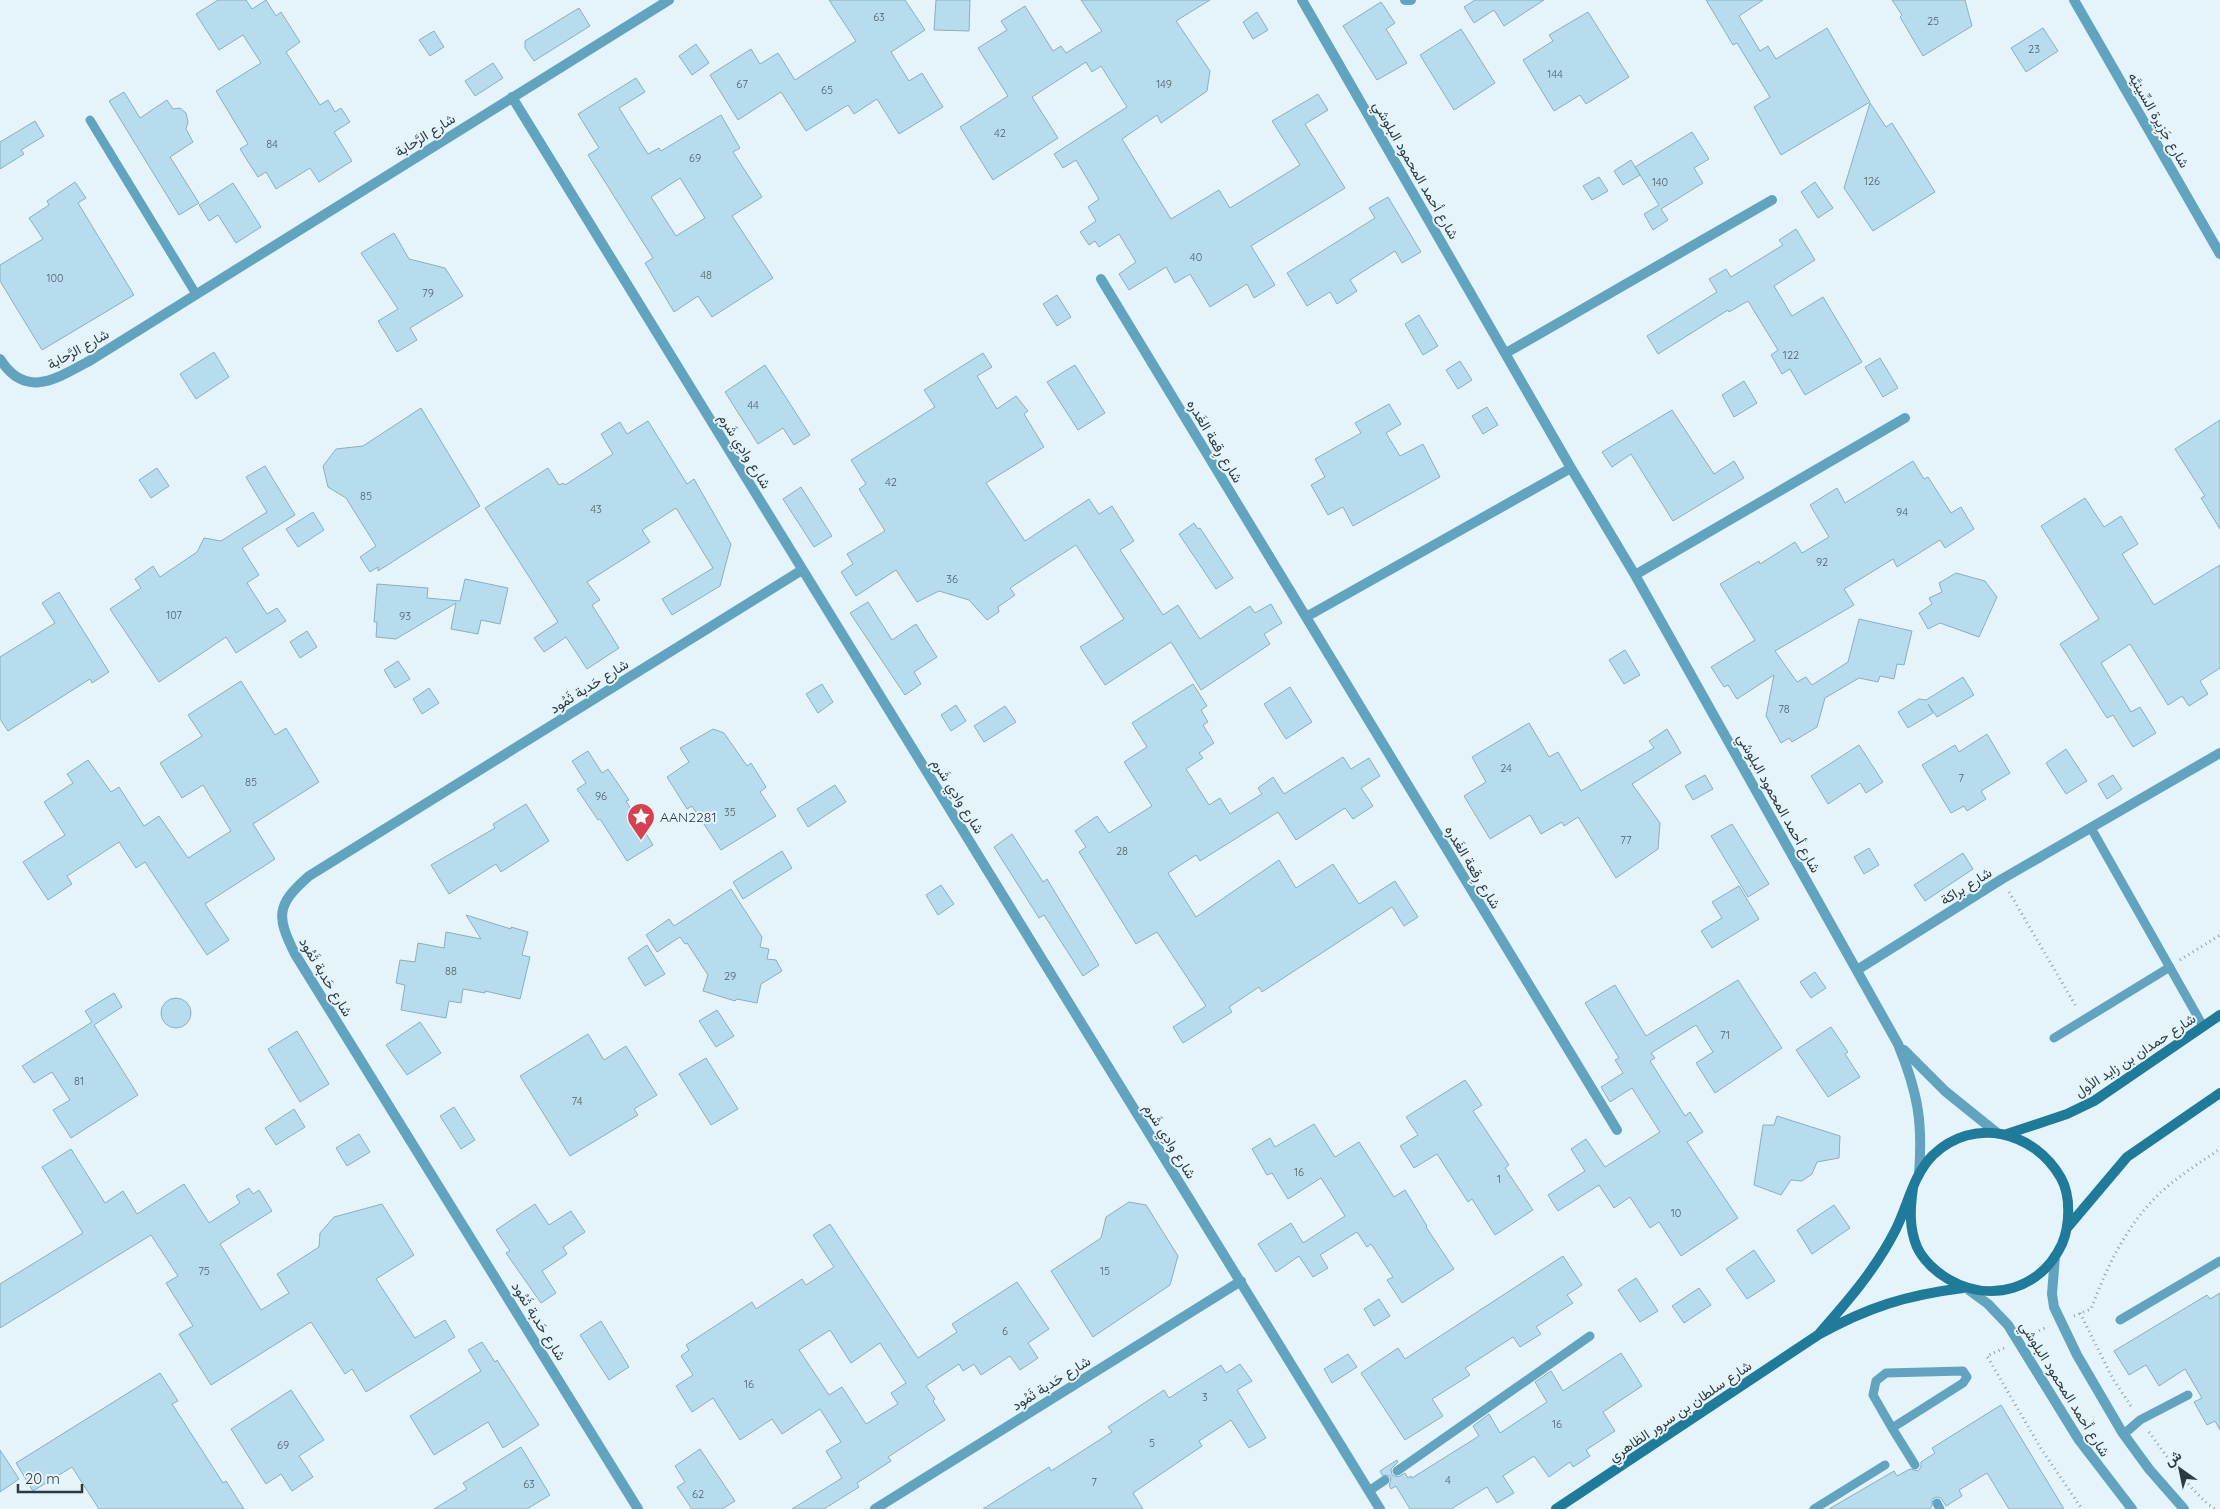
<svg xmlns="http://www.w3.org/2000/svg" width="2220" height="1509" font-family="Quicksand,Vazirmatn,sans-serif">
  <rect width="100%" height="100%" fill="#e5f4fb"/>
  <path fill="#b7dced" stroke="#8aafbf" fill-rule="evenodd" d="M218,0H246L252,9L266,0L276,16L281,12L300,42L286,52L320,105L328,100L335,112L341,108L350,122L334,132L352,161L319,182L310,168L276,189L266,172L258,177L240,149L248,144L216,91L261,63L243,35L219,50L196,14Z
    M829,0H905L925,30L891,52L909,81L922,73L943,107L899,134L877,99L854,114L848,105L806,131L781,92L738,120L710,75L751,49L760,64L778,53L795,80L856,41Z
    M936,0H970L969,31L934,30Z
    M1081,0H1210L1176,21L1210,71L1207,91L1161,123L1157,115L1122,139L1171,219L1219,190L1230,208L1300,165L1272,121L1318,94L1328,110L1305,124L1345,188L1251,246L1275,285L1254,298L1247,284L1210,307L1190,274L1175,283L1166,267L1129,290L1119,274L1136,262L1119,234L1099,247L1095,241L1089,245L1080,232L1096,221L1088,207L1099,199L1076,160L1063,168L1054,154L1127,107L1101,66L1092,72L1086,62L1032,97L1058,138L993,180L960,127L1008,96L978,48L1007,30L1001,21L1025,6L1053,51L1061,46L1066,53L1102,31Z
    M1475,0H1544L1504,26L1494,10L1474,23L1464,7Z
    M1706,0H1763L1739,16L1760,51L1768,46L1776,59L1827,28L1870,102L1781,155L1754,107L1770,97L1737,43L1733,45Z
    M1892,0H1965L1972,26L1923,56L1900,17L1902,15Z
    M1381,2L1395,23L1386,29L1407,63L1377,80L1343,26Z
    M579,8L590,26L534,61L525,48V41Z
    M1257,12L1268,30L1253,39L1243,22Z
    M1588,12L1629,77L1586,104L1580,95L1554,111L1523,60L1553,41L1549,35Z
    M2043,28L2058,51L2026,72L2011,48Z
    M1461,29L1495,83L1454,110L1420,55Z
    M434,31L444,47L430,56L419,40Z
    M696,44L709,63L692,75L679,56Z
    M493,63L503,78L475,96L465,81Z
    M636,78L645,92L619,108L648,154L659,148L661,151L721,115L740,148L733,152L762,197L732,216L773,278L712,317L698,296L674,312L645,263L653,258L588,155L599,148L578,114ZM680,178L705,218L676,236L651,197Z
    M124,92L140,118L167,100L173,109L180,108L186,113L188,122L186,129L193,142L170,157L199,203L179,215L109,101Z
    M1870,103L1886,127L1892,123L1935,192L1873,231L1844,188Z
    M35,121L44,136L21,150L24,154L0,169V142Z
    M1692,132L1709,159L1694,168L1703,183L1661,209L1668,220L1653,230L1644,214L1659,205L1635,167Z
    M1631,160L1640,175L1623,185L1614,171Z
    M1599,177L1608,191L1592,200L1583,186Z
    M75,182L86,198L78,203L134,295L42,350L0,281V265L43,239L29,218L49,205L47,201Z
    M1815,182L1833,208L1818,218L1801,192Z
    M233,183L261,227L236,243L218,215L209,221L199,205Z
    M1388,197L1421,252L1402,263L1395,251L1350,280L1357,291L1337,304L1330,292L1307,306L1287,273L1375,218L1369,208Z
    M1796,229L1815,260L1774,286L1792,316L1823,297L1862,362L1805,395L1790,369L1782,374L1771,355L1778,350L1748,301L1729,312L1728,310L1658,354L1647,336L1717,292L1709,279L1726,269L1731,277L1783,245L1779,240Z
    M394,233L409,259L445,268L463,296L410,328L417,340L397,352L378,321L398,309L361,253Z
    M1057,295L1071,317L1057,326L1043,304Z
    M1419,315L1438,346L1423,355L1405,324Z
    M214,352L229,377L196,399L180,374Z
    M983,353L992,367L977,376L997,409L1016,396L1028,411L1024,414L1044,447L986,483L1025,541L1089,499L1099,514L1112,506L1134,541L1120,550L1163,615L1178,605L1200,639L1250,606L1255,613L1271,604L1282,623L1264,634L1270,644L1201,690L1171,642L1105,685L1080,647L1124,619L1076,545L1010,588L1015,595L998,607L999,612L987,620L969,600L939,591L917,602L896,570L856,596L841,572L853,564L847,554L885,531L859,489L866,484L851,460L935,407L924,390Z
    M1880,358L1898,388L1883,397L1865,367Z
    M1460,361L1472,380L1458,389L1446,370Z
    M765,365L810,435L794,445L783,428L758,444L725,392Z
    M1075,365L1105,413L1078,430L1047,382Z
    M1744,381L1757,403L1734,417L1722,395Z
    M1389,404L1401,424L1386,433L1400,456L1423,444L1440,477L1353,526L1343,507L1328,515L1311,485L1325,477L1315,459L1361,433L1355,423Z
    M1487,407L1498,425L1483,434L1472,416Z
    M421,408L480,506L378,571V567L370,572L360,557L376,546L346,498L328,487L323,466L336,449L363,446Z
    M1672,410L1714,474L1734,461L1744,478L1673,521L1631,454L1612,467L1602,452Z
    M2220,420V529L2201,498L2205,496L2175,449Z
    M648,421L687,484L694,479L731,544L720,586L672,615L662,599L713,568L676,508L642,530L650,542L587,582L600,600L592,605L619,648L587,669L566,637L544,652L534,638L558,622L485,508L548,468L559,485L563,483L565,485L613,454L601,434L620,422L627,434Z
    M1913,461L1924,479L1928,477L1951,513L1961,507L1974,529L1945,548L1940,540L1897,567L1893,559L1844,589L1854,605L1775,651L1797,682L1806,677L1812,685L1848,662L1859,619L1912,631L1904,665L1897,664L1894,679L1880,676L1878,682L1859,678L1825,698L1817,727L1792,742L1789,738L1781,743L1766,716L1774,675L1737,699L1728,685L1724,687L1711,667L1755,640L1720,584L1759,561L1760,564L1795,542L1802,553L1829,537L1810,505L1837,488L1845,503Z
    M265,466L295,515L242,548L259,575L247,583L267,614L277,608L286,621L236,653L226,637L159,682L110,609L141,588L135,579L153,566L160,577L197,552L204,538L221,541L267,512L246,477Z
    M157,468L169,486L151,498L139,480Z
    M801,487L832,536L814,547L783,499Z
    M2085,498L2104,527L2121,516L2138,544L2122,554L2154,605L2220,565V668L2200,681L2208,694L2189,706L2182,696L2168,705L2130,644L2101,663L2131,712L2140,707L2156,733L2133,747L2113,715L2107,718L2060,644L2099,619L2041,526Z
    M313,512L324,530L298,547L286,529Z
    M1194,523L1198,529L1200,528L1233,578L1216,589L1179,534Z
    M1956,573L1985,581L1997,597L1979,637L1940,623L1928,629L1919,613L1932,604L1929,598L1942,592L1939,583Z
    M465,579L508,588L500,624L481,620L478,634L451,629L456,603L396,639L376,637L377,622H374L377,584L428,588L427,598L460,601Z
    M59,592L109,672L92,683L90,679L8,731L0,719V657L55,623L42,603Z
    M868,602L892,640L916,624L937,657L914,672L921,684L905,695L850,613Z
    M307,631L317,647L300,658L290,642Z
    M1625,650L1640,675L1624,684L1609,660Z
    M398,661L410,679L395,688L384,670Z
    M1963,677L1974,695L1937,717L1928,704L1933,713L1908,728L1898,712L1919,699L1926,700Z
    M241,681L275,735L286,728L319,782L253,824L275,859L205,904L229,940L207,955L145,862L136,868L119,842L67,876L72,884L48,900L23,862L65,835L44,802L73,783L67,774L88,760L111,792L119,787L144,826L159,816L188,858L231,831L203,785L182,798L160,763L202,736L188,715Z
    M822,684L833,702L818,713L806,694Z
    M1193,684L1207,706L1201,710L1208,722L1203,725L1214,743L1199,753L1203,758L1186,769L1209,805L1220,798L1230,814L1262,794L1258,788L1273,777L1284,794L1343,757L1351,769L1369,758L1380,776L1361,788L1373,806L1353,819L1345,808L1296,840L1278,812L1200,861L1196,855L1168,873L1196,917L1279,860L1296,888L1333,864L1359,904L1395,881L1418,917L1404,926L1392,907L1262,992L1259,987L1229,1007L1232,1012L1183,1043L1173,1027L1206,1006L1157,932L1136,944L1079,852L1086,847L1075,831L1097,816L1109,833L1152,806L1124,762L1147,747L1132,723Z
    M1290,687L1312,722L1286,739L1264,704Z
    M429,688L439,703L422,714L413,699Z
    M956,705L966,721L951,731L941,715Z
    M1005,706L1016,722L984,742L974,726Z
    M1529,723L1549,757L1558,752L1581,791L1654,748L1649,741L1667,729L1681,753L1632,784L1660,823L1658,849L1616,878L1578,817L1564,826L1562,822L1541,834L1530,815L1490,839L1464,796L1486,782L1472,757Z
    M713,729L724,733L747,766L751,763L766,787L760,792L776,816L721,850L692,806L687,809L667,777L689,762L680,748Z
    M1987,734L2010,773L1981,791L1986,799L1967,811L1964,806L1951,813L1922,765L1955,745L1959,752Z
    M1859,745L1883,782L1866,793L1860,783L1828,804L1811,776Z
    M2066,749L2087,781L2066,794L2046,763Z
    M588,751L602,773L608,769L629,800L626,801L653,845L627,861L600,819L598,820L577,789L586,783L572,761Z
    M1705,775L1713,789L1693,800L1685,786Z
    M2113,775L2122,789L2107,799L2098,784Z
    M835,785L846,802L808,827L797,809Z
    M526,804L549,841L501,872L496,864L449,894L431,865L495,828L493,824Z
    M1732,824L1769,884L1748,897L1711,836Z
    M1012,834L1043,882L1047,879L1099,965L1083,976L1044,915L1039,918L994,847Z
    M1869,848L1879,865L1864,874L1854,857Z
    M782,851L792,868L743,899L733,882Z
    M1963,853L1973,869L1925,901L1914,885Z
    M941,885L954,904L938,915L926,895Z
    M1739,886L1759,919L1712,948L1701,931L1722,918L1712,902Z
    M731,889L762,937L760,947L769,949L767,959L776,960L782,971L761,984L757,1003L737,999L735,1001L703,991L708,975L687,943L685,944L680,937L657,952L646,935L669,919L674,926Z
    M466,915L511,929V927L528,932L522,955L530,957L520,999L485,991V993L463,989L461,1003L449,1001L446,1018L401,1010L405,985L396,983L400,960L415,962L418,943L444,948L446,932L481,939Z
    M647,945L665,974L645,986L628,958Z
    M1815,972L1826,988L1811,998L1800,982Z
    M1738,980L1782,1048L1715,1093L1696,1063L1713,1052L1696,1025L1651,1053L1655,1058L1650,1061L1685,1116L1690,1112L1703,1132L1687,1142L1738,1218L1681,1256L1659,1222L1650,1228L1630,1197L1614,1208L1599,1185L1558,1211L1548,1195L1585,1171L1571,1149L1586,1139L1605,1167L1660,1132L1632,1088L1610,1102L1601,1087L1623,1073L1615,1060L1619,1058L1585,1003L1615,985L1646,1036Z
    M114,993L122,1007L94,1025L138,1095L71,1138L53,1110L70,1100L52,1072L34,1083L22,1066L92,1022L85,1011Z
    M161 1013a15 15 0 1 1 30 0a15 15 0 1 1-30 0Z
    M717,1010L734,1036L716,1047L699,1021Z
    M420,1022L441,1053L407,1075L386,1045Z
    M1831,1027L1848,1052L1845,1054L1860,1077L1828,1097L1796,1050Z
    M297,1031L329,1084L300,1102L268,1049Z
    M588,1034L604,1060L626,1046L657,1095L634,1109L638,1115L570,1156L520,1076Z
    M706,1058L738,1109L711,1125L679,1074Z
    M1465,1080L1482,1105L1473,1111L1509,1165L1505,1168L1533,1210L1495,1235L1472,1199L1468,1202L1437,1154L1414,1168L1400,1146L1418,1135L1406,1117Z
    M454,1107L475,1140L461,1149L440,1116Z
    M294,1109L305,1127L276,1145L265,1128Z
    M1777,1116L1840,1136L1839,1158L1817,1162L1812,1174L1802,1181L1791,1180L1781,1195L1754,1185L1763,1125H1774Z
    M1314,1124L1335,1157L1359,1142L1394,1197L1405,1190L1427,1226L1426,1227L1454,1269L1402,1303L1387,1280L1393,1277L1371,1244L1367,1247L1357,1232L1320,1255L1328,1268L1313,1277L1299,1256L1276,1272L1258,1244L1291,1223L1303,1243L1345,1216L1321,1178L1288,1199L1272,1173L1267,1175L1252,1149L1270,1138L1275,1147Z
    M359,1134L370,1152L347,1166L336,1148Z
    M71,1149L105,1203L123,1191L137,1214L184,1184L209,1223L240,1203L236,1196L249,1188L253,1194L259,1190L272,1211L220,1244L261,1310L289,1293L277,1274L319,1247L320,1233L334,1217L382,1204L414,1255L376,1279L415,1338L445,1320L455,1337L366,1392L352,1369L345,1374L311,1322L211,1385L179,1334L193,1326L166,1283L178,1276L151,1235L0,1328V1284L83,1233L42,1167Z
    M1129,1202L1146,1205L1178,1256L1170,1285L1093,1337L1051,1271L1101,1238L1106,1217Z
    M535,1204L549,1225L571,1211L585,1232L563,1247L567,1254L542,1271L556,1293L541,1303L506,1253L510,1251L496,1230Z
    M1834,1205L1850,1228L1812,1254L1797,1230Z
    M830,1224L918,1358L957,1332L952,1324L1017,1282L1049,1329L1028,1343L1038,1358L1020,1370L1010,1356L981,1375L974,1364L963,1371L959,1364L926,1386L935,1399L933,1401L945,1420L888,1457L891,1461L857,1483L859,1487L824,1509H792L842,1478L826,1451L841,1442L820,1409L782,1434L772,1419L740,1440L713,1398L692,1412L676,1386L693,1375L681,1356L689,1350L686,1345L752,1302L756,1309L802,1279L806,1285L834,1267L813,1235ZM830,1330L851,1363L880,1343L906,1383L891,1393L898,1404L866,1424L842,1387L829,1395L799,1350Z
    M1754,1250L1775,1281L1747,1299L1726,1269Z
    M1563,1256L1582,1285L1567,1295L1573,1303L1536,1327L1541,1334L1520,1347L1513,1337L1465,1368L1470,1375L1432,1399L1443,1416L1405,1440L1361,1373L1398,1348L1405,1359Z
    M1636,1278L1658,1311L1640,1322L1618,1290Z
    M1699,1288L1711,1305L1684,1323L1672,1306Z
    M2220,1293V1430L2215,1421L2207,1425L2194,1402L2202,1398L2185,1369L2159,1386L2146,1365L2129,1375L2114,1351L2207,1295L2210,1299Z
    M1379,1299L1390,1316L1374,1326L1364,1309Z
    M601,1321L629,1367L609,1380L580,1335Z
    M482,1342L495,1362L497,1360L539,1425L503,1448L488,1422L434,1455L410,1416L481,1371L468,1350Z
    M1621,1353L1642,1386L1603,1412L1615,1431L1586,1450L1590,1456L1573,1467L1570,1462L1549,1477L1534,1456L1503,1476L1514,1493L1497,1503L1487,1487L1451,1509H1410L1396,1486L1391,1489L1389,1485L1391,1480L1390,1476L1382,1475L1380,1471L1397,1460L1398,1462L1391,1469L1392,1475L1398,1477L1405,1473L1408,1478L1411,1476L1412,1478L1479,1436L1473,1426L1489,1414L1500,1433L1547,1402L1535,1382L1551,1371L1563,1391Z
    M1348,1354L1357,1367L1332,1383L1324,1369Z
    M1240,1364L1252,1381L1237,1390L1266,1438L1249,1448L1231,1420L1199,1441L1202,1446L1133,1493L1143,1509H983L1049,1467L1051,1471L1112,1432L1108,1427L1164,1390L1169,1398L1221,1365L1226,1373Z
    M160,1373L178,1401L172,1404L223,1483L226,1481L244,1509H99L72,1467L33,1491L16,1463Z
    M291,1390L324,1440L299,1456L313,1477L292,1491L281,1474L266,1484L231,1429Z
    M2001,1405L2064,1509H2009L1987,1473L1959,1490L1962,1496L1946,1506L1941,1498L1937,1497L1932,1499V1507L1928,1509H1829L1894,1471L1897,1476L1910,1469L1918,1471L1921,1467V1462L1935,1453L1932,1448Z
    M521,1447L550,1495L527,1509H434L467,1489L463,1483Z
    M700,1449L735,1501L722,1509H692L677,1487L685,1482L675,1466Z
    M0,1450L19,1479L0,1492Z"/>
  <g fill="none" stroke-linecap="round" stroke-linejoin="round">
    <path stroke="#909fa6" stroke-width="3" stroke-dasharray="1 4" stroke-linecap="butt" d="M2009,892L2077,1008
      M2180,960L2220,935
      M2080,1313L2113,1379L2133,1409
      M2074,1316L2091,1309C2106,1269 2125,1228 2156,1197C2175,1178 2198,1164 2220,1149
      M2030,1335L2047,1327
      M2004,1348L1987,1356L2040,1447L2082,1509
      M2149,1432C2166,1455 2192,1494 2215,1509"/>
    <path stroke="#62a4c0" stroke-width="9" d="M90,120L196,294
      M2091,828L2203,1026
      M2054,1038L2170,967
      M2120,1320L2220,1261
      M1963,1371L1967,1377L1963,1383L1892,1428L1873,1395L1876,1381L1886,1373Z
      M1892,1428L1915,1465
      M2124,1434L2140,1420L2188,1395
      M1397,1471L1590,1336
      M1369,1491L1385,1480
      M1937,1503L1940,1509
      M1814,1509L1885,1465"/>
    <path stroke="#62a4c0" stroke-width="10" d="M1302,0L1571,468L1635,575L1898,1044C1918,1093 1923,1122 1919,1174
      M1405,0H1411
      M2074,0L2220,254
      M512,97L1380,1509
      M1101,279L1617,1130
      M1506,353L1772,200
      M0,359C26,401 59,377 91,360L669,0
      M1635,575L1905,418
      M1306,617L1571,468
      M1857,970L2002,879L2220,753
      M1904,1050L1945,1091L1997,1133
      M2055,1256L2052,1294L2054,1307L2077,1355L2122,1432L2149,1469L2184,1509
      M1969,1290L1988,1304L2008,1325L2079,1440L2132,1509
      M638,1509L295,954C276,916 276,905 309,876L802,570
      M875,1509L1241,1281"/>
    <path stroke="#207b9b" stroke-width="10" d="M2007,1134L2067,1114L2094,1101L2220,1015
      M2067,1228L2127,1157L2220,1093
      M1818,1335C1847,1302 1876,1269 1896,1229C1908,1205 1913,1175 1933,1155C1974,1116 2034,1131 2061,1178C2071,1196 2070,1225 2062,1244C2041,1289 1991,1304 1948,1279C1936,1272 1923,1260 1917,1247C1909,1228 1910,1209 1913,1188
      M1556,1509L1818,1335C1868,1307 1907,1295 1963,1288"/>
  </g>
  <defs>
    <symbol id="sight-pin" viewBox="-11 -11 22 30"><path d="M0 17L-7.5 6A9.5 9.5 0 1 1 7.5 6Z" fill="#d3424e" stroke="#e5f4fb"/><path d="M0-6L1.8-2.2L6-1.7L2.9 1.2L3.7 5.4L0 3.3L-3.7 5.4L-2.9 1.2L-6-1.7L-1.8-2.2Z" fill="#fff"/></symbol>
  </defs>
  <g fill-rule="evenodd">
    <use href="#sight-pin" x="625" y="801" width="32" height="43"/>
  </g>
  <g text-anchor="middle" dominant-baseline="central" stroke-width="4" stroke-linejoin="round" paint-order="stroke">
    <g font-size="11" fill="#4f636d">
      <text x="879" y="17">63</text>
      <text x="1933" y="21">25</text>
      <text x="2034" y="49">23</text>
      <text x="1555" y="74">144</text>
      <text x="742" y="84">67</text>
      <text x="1164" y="84">149</text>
      <text x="827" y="90">65</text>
      <text x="1000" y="133">42</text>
      <text x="272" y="144">84</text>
      <text x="695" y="158">69</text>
      <text x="1872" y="181">126</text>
      <text x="1660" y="182">140</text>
      <text x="1196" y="257">40</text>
      <text x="706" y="275">48</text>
      <text x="55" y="278">100</text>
      <text x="428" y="293">79</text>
      <text x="1791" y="355">122</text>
      <text x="753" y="405">44</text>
      <text x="891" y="482">42</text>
      <text x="366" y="496">85</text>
      <text x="596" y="509">43</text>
      <text x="1902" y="512">94</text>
      <text x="1822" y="562">92</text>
      <text x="952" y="579">36</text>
      <text x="174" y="615">107</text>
      <text x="405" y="616">93</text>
      <text x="1784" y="709">78</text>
      <text x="1506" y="768">24</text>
      <text x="1961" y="778">7</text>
      <text x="251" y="782">85</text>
      <text x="601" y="796">96</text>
      <text x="730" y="812">35</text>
      <text x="1626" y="840">77</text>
      <text x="1122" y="851">28</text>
      <text x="451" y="971">88</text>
      <text x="730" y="976">29</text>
      <text x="1725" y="1035">71</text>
      <text x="79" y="1081">81</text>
      <text x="577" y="1101">74</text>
      <text x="1299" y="1172">16</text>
      <text x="1499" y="1179">1</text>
      <text x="1676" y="1213">10</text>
      <text x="204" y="1271">75</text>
      <text x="1105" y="1271">15</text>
      <text x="1005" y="1331">6</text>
      <text x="749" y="1384">16</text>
      <text x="1205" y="1397">3</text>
      <text x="1557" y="1424">16</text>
      <text x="1152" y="1443">5</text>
      <text x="283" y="1445">69</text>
      <text x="1448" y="1480">4</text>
      <text x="1094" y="1482">7</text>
      <text x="529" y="1484">63</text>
      <text x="698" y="1494">62</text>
    </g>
    <g font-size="14" fill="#2c3b42" stroke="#e5f4fb">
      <text transform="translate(2159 120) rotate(60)">شارع جَزِيرة السِّينيَّه</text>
      <text transform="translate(425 135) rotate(-32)">شارع الرَّحابة</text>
      <text transform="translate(1416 170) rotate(60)">شارع أحمد المحمود البلوشي</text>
      <text transform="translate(78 349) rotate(-29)">شارع الرَّحابة</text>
      <text transform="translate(1215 441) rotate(59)">شارع رِقعة الغَدره</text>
      <text transform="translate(745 451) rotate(58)">شارع وادِي شَرم</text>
      <text transform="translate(589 686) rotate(-32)">شارع حَدبة ثَمُود</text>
      <text transform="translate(958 796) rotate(58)">شارع وادِي شَرم</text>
      <text transform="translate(1779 803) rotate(61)">شارع أحمد المحمود البلوشي</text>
      <text transform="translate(1473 867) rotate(59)">شارع رِقعة الغَدره</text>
      <text transform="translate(1966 886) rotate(-32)">شارع براكة</text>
      <text transform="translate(326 977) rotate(59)">شارع حَدبة ثَمُود</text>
      <text transform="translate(2135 1055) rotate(-33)">شارع حمدان بن زايد الأول</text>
      <text transform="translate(1170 1141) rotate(58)">شارع وادِي شَرم</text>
      <text transform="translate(539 1321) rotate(58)">شارع حَدبة ثَمُود</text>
      <text transform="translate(1051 1383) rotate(-32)">شارع حَدبة ثَمُود</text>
      <text transform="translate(2065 1389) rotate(58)">شارع أحمد المحمود البلوشي</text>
      <text transform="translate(1680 1411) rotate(-34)">شارع سلطان بن سرور الظاهري</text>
    </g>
    <g font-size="14" fill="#2c3b42" stroke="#e5f4fb" text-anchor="start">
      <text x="660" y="817">AAN2281</text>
    </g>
  </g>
  <g transform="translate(2180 1469) rotate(327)" stroke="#e5f4fb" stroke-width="4" paint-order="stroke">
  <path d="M0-4L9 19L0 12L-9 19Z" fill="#2c3b42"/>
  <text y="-8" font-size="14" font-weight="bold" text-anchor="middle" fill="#2c3b42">ش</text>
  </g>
  <path d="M18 1484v8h64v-8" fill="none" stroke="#2c3b42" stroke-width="2.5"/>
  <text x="25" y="1484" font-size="15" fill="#2c3b42" stroke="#e5f4fb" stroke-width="4" paint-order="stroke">20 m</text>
</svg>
